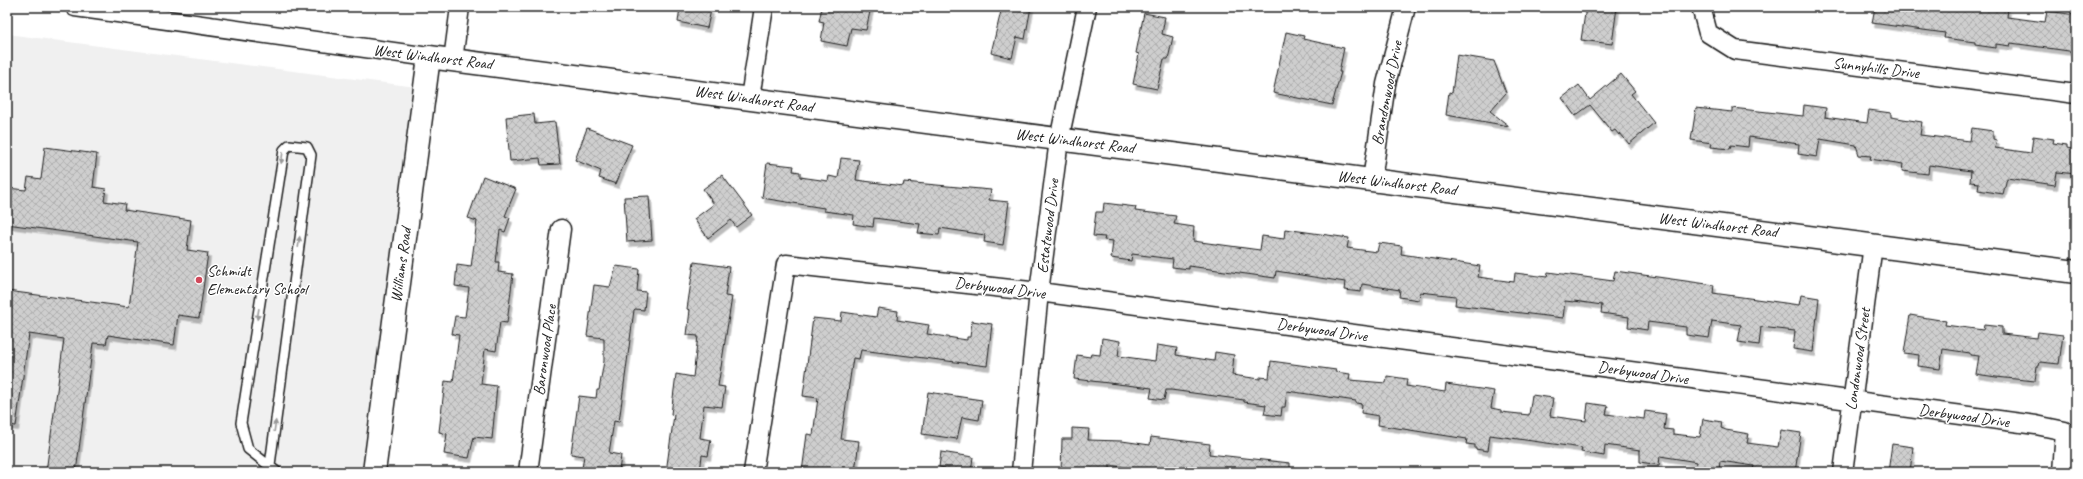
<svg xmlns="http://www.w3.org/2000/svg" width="2083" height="479" font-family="Caveat,sans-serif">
  <defs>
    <pattern id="building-cross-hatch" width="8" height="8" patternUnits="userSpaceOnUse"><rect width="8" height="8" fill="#cecece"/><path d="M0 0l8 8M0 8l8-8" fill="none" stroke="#b0b0b0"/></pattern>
    <filter id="shadow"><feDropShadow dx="2.5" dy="4.5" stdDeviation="0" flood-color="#0004"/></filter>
  </defs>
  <rect width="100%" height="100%" fill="#fff"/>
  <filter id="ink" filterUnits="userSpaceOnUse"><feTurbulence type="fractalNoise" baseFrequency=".025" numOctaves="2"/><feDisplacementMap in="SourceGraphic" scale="8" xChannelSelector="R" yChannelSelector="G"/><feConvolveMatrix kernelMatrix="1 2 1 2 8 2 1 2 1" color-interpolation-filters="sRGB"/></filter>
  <g filter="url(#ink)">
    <path fill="#f0f0f0" d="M7,34L416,87L365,472H7Z"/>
    <path fill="url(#building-cross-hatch)" stroke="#1c1c1c" filter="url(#shadow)" d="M680,7H707L706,9L711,10L707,28L678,22Z
      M822,7H871L866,30L851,28L847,46L821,41L824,22L819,21Z
      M1002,7H1031L1025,39L1017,37L1012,58L991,53Z
      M1586,7H1617L1612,44L1581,40Z
      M1875,7H1995L2008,9L2007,17L2045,22L2047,11L2076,15V52L2011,43L2010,46L1996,44V48L1975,45V42L1944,38L1945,33L1872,23Z
      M1144,13L1165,17L1162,34L1173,37L1168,59H1164L1157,89L1133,84L1139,54L1136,53Z
      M1286,32L1304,36L1303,39L1344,48L1339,72H1341L1332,105L1273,93Z
      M1457,55L1494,61L1506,93L1490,111L1509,126L1446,115L1449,92L1452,93Z
      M1621,74L1635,91L1631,94L1654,123L1629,144L1620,133L1619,135L1615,130L1612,132L1590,105L1575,116L1562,98L1579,85L1590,100Z
      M1804,105L1826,108L1825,117L1867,123L1869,110L1891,113V117L1922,122L1920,135L1970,141L1972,128L1993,131V139L1997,140L1995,148L2031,153L2033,136L2054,139L2053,143L2067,145V148L2076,150V174L2057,172L2055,185L2007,178L2003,194L1978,190L1979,183L1970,182L1971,171L1929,165L1928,174L1902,171L1903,164L1870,159L1871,156L1859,155L1856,145L1820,139L1817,157L1798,154L1799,144L1749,137L1748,147L1731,145L1730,149L1711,147L1712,143L1691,140L1696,108L1732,112V108L1803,116Z
      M534,114L535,124L555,122L560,164L541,165L540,158L510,161L506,117Z
      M587,128L632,145L616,184L599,178L601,171L575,160Z
      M45,147L97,154L93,187L106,189L104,201L125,204L124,210L191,220L187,250L208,253L199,318L178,315L174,345L108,335L106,344L93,343L76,472H46L64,339L29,334L16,426L7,425V291L129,307L138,242L7,224V188L26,190L28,177L41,179Z
      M841,158L859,160L856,180L903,186L904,182L991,190L989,200L1009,202L1003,245L984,242L985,235L940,228L939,235L918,233L920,224L874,218L873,227L853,224L854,215L824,211V208L762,198L767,163L794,166L793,171L800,172V177L828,181L829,176L838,178Z
      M722,175L752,215L736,227L731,220L708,238L694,219L714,204L703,189Z
      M483,176L516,189L505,216L510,218L505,232L500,230L496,262H499L498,272L513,274L507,323L500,322L496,351L485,349L481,384L497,386L492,439L474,437L469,458L444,454L447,434L439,432L445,381L453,382L459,335L452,334L455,316L465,317L469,288L455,286L457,265L471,267L477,221L468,218Z
      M649,196L652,240L627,242L624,197Z
      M1104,203L1136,207L1135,211L1176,216L1174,224L1194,227L1193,241L1260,250L1262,236L1284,239L1285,229L1349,238L1347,248L1377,252L1379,243L1402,246L1401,254L1480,266L1478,277L1514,282L1515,273L1547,277L1548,272L1613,281L1615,271L1714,285L1713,293L1799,305L1801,295L1819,298L1813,352L1793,349L1795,331L1761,327L1759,345L1738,342L1741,325L1712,321L1709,338L1686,335V327L1648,322L1647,330L1628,327L1629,317L1601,313L1602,305L1574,301V302L1565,301L1563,318L1455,305L1456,296L1420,292L1419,300L1399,297L1400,290L1362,284L1361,292L1344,290L1345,282L1276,271L1275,278L1189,266V269L1172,267L1173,259L1132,254L1131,261L1111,258L1113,241L1104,240L1105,237L1093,236L1096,212H1103Z
      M694,262L729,267L725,296L732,297L718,386L725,387L722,407L704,405L700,438L711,440L708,456L702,455L700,472H666L674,415L671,414L676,374L693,377L698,336L687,335L690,310L687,309Z
      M616,266L639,269L637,291L646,292L644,310L635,309L634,310L619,422L614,421L609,453L621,455L619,472H607L582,468L584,456L571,454L579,396L596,398L597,390H599L604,361V338L587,336L594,285L610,287Z
      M878,308L898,311L897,320L929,325L927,334L967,340V337H970L972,321L992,324L987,366L861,350L859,359L853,358L841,439L859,441L855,472H802L807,434L813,435L818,398L803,396L813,318L841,321L842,312L876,317Z
      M1910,315L1946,321L1945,325L1983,330L1984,325L2002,327V334L2037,338L2038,332L2063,335L2059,364L2040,362L2039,366H2037L2035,381L1996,377L1976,374L1979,356L1970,355V353L1943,349L1940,369L1918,366L1919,355L1904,353Z
      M1102,338L1120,341L1118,356L1155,361L1157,345L1177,348L1176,355L1214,361L1215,352L1234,355L1232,375L1260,379V377L1269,378L1271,361L1336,370L1335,372L1350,374L1349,380L1386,383L1387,376L1407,379L1406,386L1445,392L1446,384L1494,391L1491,408L1501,410V412L1529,415L1532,395L1553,398L1550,416L1586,421L1588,403L1608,406L1606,414L1644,419L1645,411L1666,414L1664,429L1673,430V434L1700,437L1703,419L1722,422L1721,428L1726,430L1749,434L1747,443L1778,447L1781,430L1801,433L1795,472H1758L1753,470L1754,466L1720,461L1719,470L1696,467L1697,462L1660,456L1659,465L1640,462V450L1605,445L1604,456L1581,452L1582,448L1490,435L1488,451L1475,449V445L1466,444L1467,439L1378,425L1379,416L1361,413L1362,404L1356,403V401L1287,391L1285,407H1282L1281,416L1264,414L1266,405L1244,402V400L1171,390H1166L1164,400L1150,398L1152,388L1074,379L1077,355L1090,357L1091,354L1100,355Z
      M928,392L982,400L979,420L962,417L957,439L922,434Z
      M1072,428L1089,429L1088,440L1122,441L1150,445L1151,437L1210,444L1209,454L1290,463V472H1154L1110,465V472H1061L1062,439H1072Z
      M1892,444L1913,447L1910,472H1888Z
      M941,452L973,457L971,472H945V468L939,467Z"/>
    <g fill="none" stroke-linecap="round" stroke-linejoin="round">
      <defs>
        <path id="lane" d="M270,465L311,155L307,147L289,145L284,150L241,423L248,449L277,472"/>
        <path id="street" d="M75,7L429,57
          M1701,7L1708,33L1735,50L2076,94
          M453,60L460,7
          M750,98L764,7
          M1372,180L1386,84L1406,7
          M528,472L561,229
          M753,472L786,264L1039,292L2036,425L2065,431L2062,472
          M1021,472L1039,292L1059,140L1087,7
          M1843,472L1873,245"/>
        <path id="secondary" d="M374,472L429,57L2076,272"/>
      </defs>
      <use href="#lane" stroke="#1c1c1c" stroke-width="12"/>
      <use href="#street" stroke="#1c1c1c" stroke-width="21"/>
      <use href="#secondary" stroke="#1c1c1c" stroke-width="25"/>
      <use href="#lane" stroke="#fff" stroke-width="9"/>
      <use href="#street" stroke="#fff" stroke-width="18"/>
      <use href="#secondary" stroke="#fff" stroke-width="22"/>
    </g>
    <defs><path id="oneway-solid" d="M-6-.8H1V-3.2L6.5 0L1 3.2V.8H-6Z"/></defs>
    <g fill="#999">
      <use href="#oneway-solid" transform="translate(282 158) rotate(99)"/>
      <use href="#oneway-solid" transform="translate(299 242) rotate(-82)"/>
      <use href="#oneway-solid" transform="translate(258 314) rotate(99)"/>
      <use href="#oneway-solid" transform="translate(275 426) rotate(-82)"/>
    </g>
  </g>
  <circle fill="#d1495b" stroke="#fff" stroke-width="1.5" cx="199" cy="280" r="4"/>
  <g text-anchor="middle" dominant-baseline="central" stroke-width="3" stroke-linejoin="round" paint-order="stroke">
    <g font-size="16" fill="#1c1c1c" stroke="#fff">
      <text transform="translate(433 57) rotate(7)">West Windhorst Road</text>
      <text transform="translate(1876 68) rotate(7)">Sunnyhills Drive</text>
      <text transform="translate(1387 93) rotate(-79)">Brandonwood Drive</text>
      <text transform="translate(754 99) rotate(8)">West Windhorst Road</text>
      <text transform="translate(1075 141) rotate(7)">West Windhorst Road</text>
      <text transform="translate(1397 183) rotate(7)">West Windhorst Road</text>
      <text transform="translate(1718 225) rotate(7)">West Windhorst Road</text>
      <text transform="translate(1048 226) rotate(-83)">Estatewood Drive</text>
      <text transform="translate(401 265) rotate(-82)">Williams Road</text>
      <text transform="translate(1000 288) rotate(7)">Derbywood Drive</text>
      <text transform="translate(1322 330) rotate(8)">Derbywood Drive</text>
      <text transform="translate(545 350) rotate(-82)">Baronwood Place</text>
      <text transform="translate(1858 359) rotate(-82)">Londonwood Street</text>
      <text transform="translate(1643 373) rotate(8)">Derbywood Drive</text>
      <text transform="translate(1964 416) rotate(8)">Derbywood Drive</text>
    </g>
    <g font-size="16" fill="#1c1c1c" stroke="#fff" text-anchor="start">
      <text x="207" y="271">Schmidt<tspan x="207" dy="18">Elementary School</tspan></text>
    </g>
  </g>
  <rect width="2083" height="479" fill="none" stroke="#fff" stroke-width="24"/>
  <rect x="12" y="12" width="2059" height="455" fill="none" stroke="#1c1c1c" stroke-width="1.5" filter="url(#ink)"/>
</svg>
